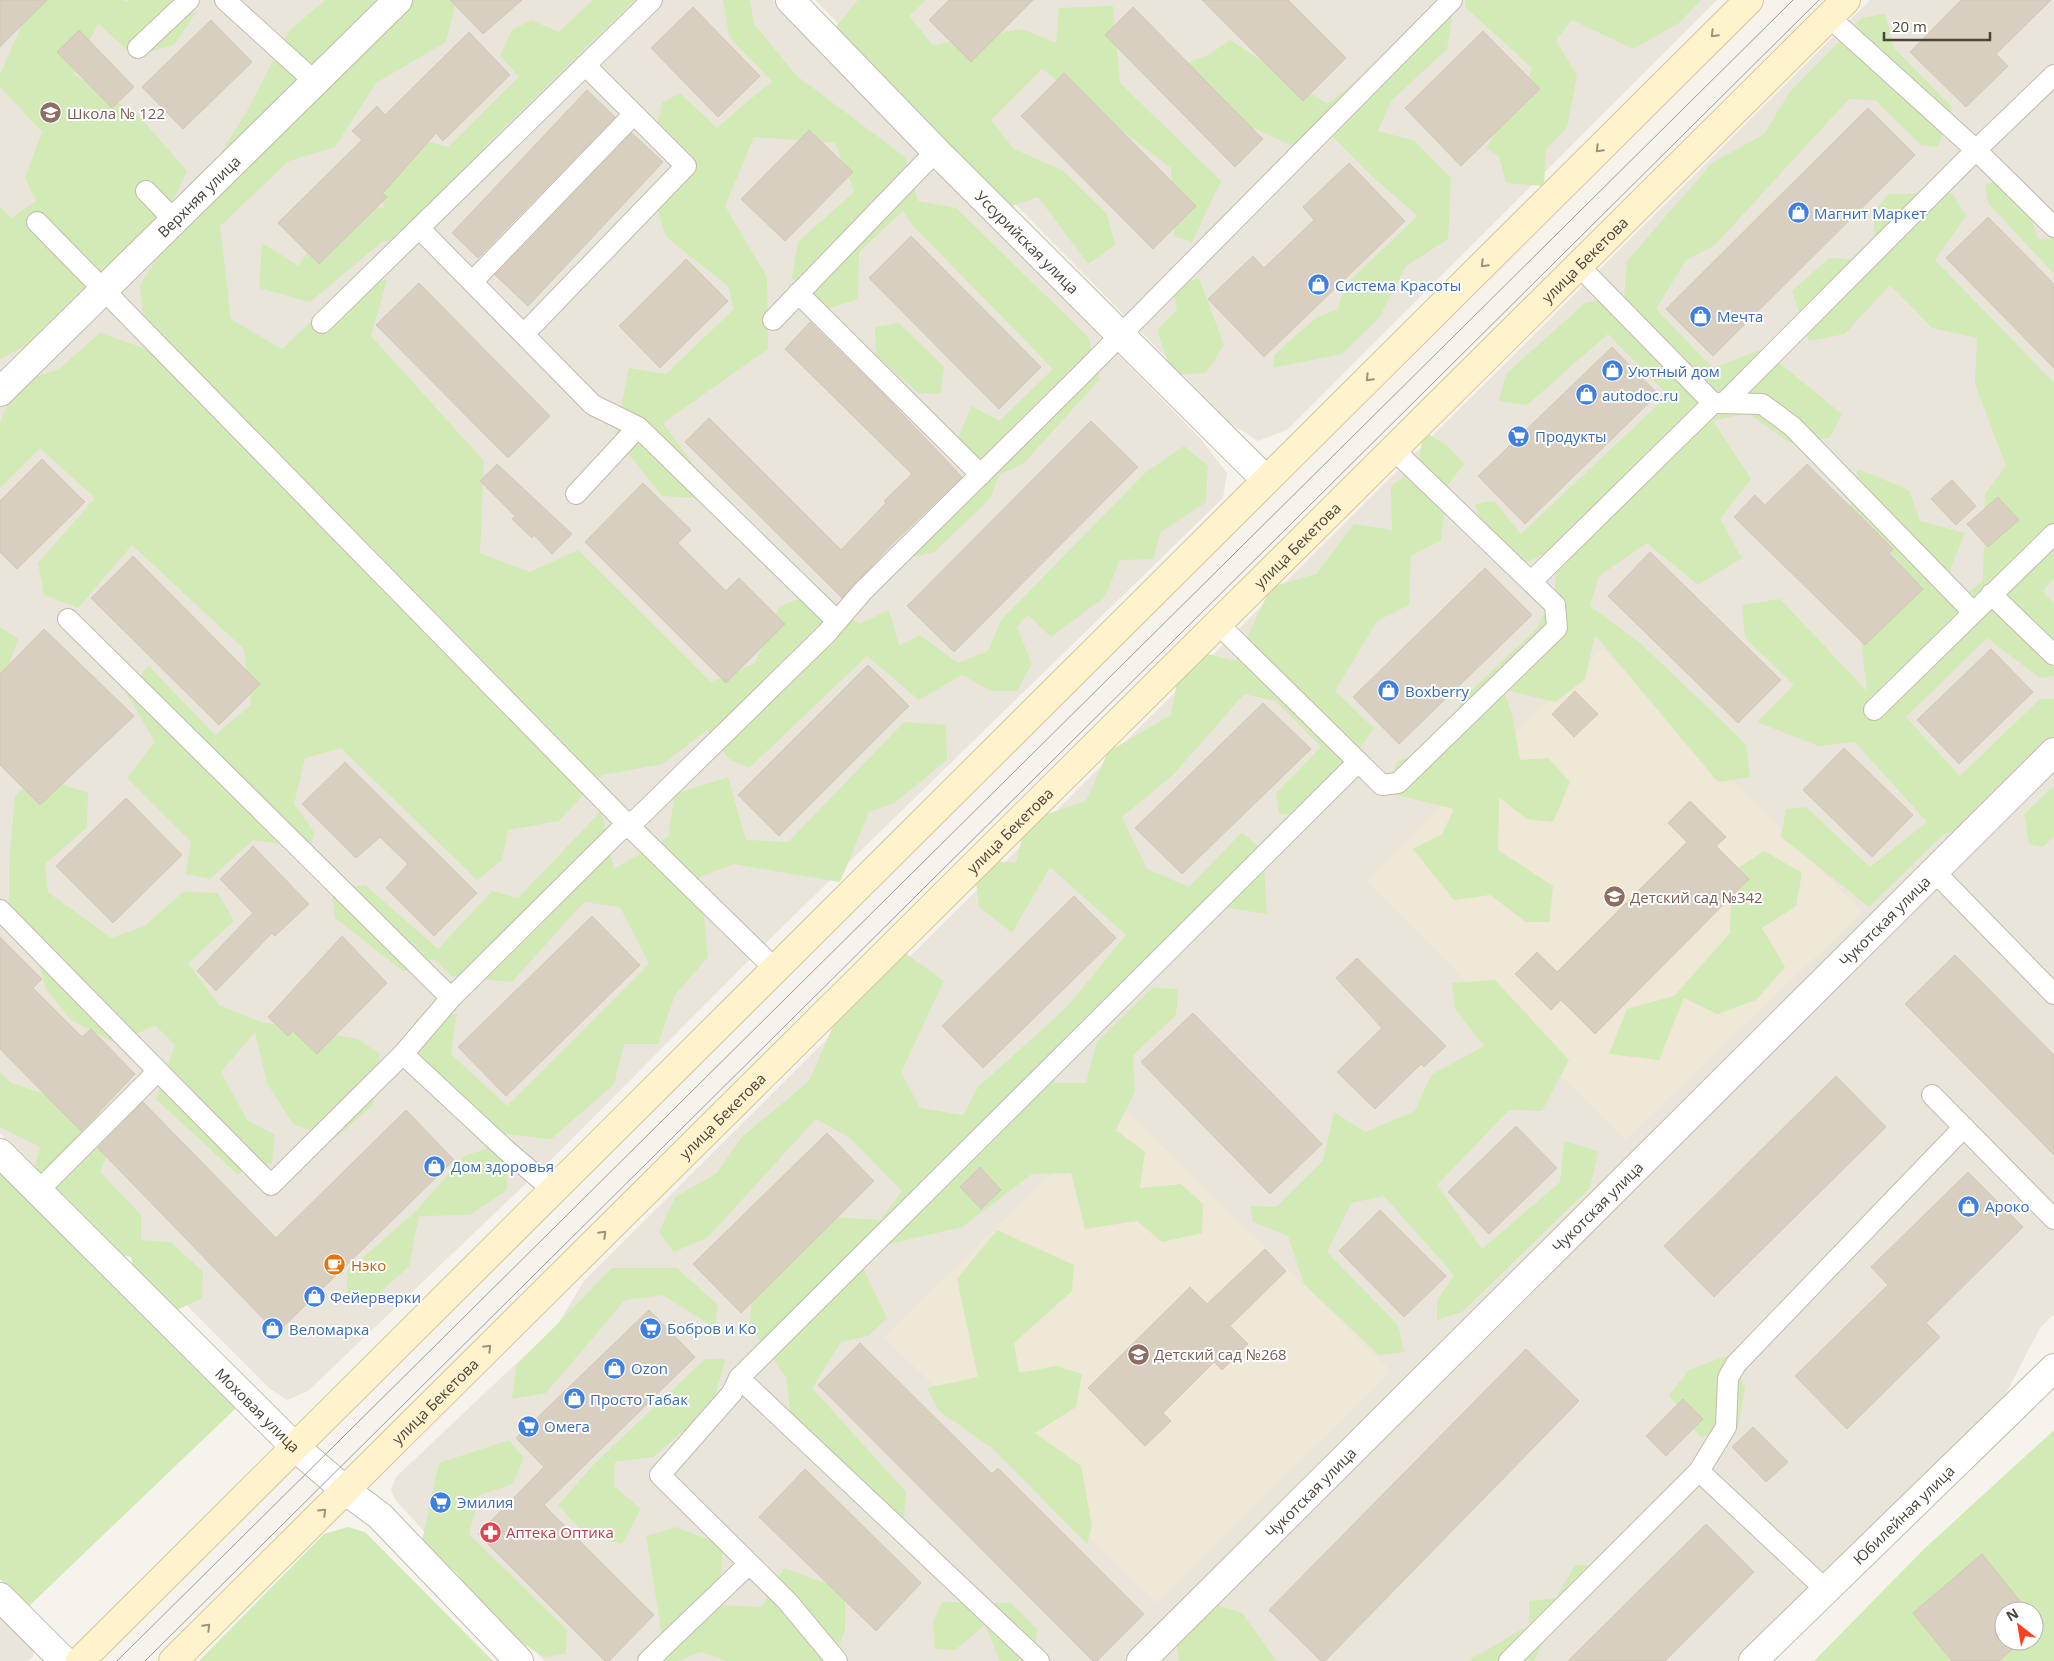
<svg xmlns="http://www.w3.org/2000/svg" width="2054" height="1661" font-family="'Open Sans',sans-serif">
  <rect width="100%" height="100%" fill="#f6f3ec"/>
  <path fill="#eae5da" d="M0,0H381L0,374Z
    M412,0H773L1200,438L1227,473L1223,498L774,935L554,1157L308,1391L287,1400L269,1388L69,1187L42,1177L0,1133V407Z
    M815,0H1717L1287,430L1258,441L1230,423Z
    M1870,0H2054V740L1126,1661H544L396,1501L391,1490L396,1477L558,1324L584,1281Z
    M2054,773V1314L2040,1328L2001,1403L1737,1661H1160Z
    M0,1612L33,1644V1657L28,1661H0Z"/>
  <path fill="#efe8d6" d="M1602,648L1862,912L1625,1140L1366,881Z
    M1121,1106L1391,1371L1157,1603L884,1337Z"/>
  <path fill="#d2eab5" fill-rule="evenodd" d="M33,0H123L125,2L129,0H181L195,14L174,45L133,56L98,23L74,74L139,116L187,171L145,258L55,330L0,359V206L11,218L36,201L25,178L42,132L0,87V74Z
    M325,0H456L446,42L376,83L335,147L289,161L220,226L231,319L282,349L350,284L387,280L371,336L484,461L480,553L530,572L578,550L711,682L755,663L779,607L817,591L859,624L889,610L899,646L920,635L958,663L988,651L1001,620L1146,472L1184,446L1208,466L1206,502L1161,532L1153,559L1120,560L1105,597L1051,637L1028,615L1017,627L1032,664L1017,691H991L962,675L919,700L867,656L749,768L729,759L707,730L663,764L602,775L559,821L508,830L502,860L477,880L341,748L305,758L294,804L314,832L311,848L253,840L210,879L186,874L191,842L127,778L155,742L125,691L149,666L215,735L251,705L244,649L132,545L78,608L44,595L38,563L95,498L40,448L0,488V422L17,383L59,369L100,333L147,349L140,285L248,109L288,32Z
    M593,0H635L483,148L478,186L419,243L383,241L310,302L259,288L262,243L299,266L318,232L341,207L385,208L356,153L386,129L448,147L519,77L500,56L512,30L531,20L559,32Z
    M723,0H750L754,24L797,76L905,157L918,201L956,208L1088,337L1100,379L1024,463L999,475L990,499L934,552L910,558L901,539L969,480L957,439L972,406L999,421L1053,369L913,226L903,211L859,252L858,299L829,308L792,278L798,242L854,192L835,143L754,137L725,206L767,277L768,349L663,423L698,471L695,498L662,496L615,437L629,368L666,374L734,309L728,286L666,237L652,192L672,165L654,140L662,103L680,93L717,128L772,81L729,37Z
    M858,0H926L909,16L933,45L1022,29L1056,43L1059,8L1113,6L1120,83L1221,181L1192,242L1174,236L1171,168L1042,69L991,120L1014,149L1062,170L1107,214L1115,245L1088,264L1038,197L1003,209L963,159L869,104L833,30Z
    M1465,0H1701L1679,23L1633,49L1572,20L1556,40L1577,76L1567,127L1546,149L1544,186L1506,183L1499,156L1486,148L1533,69L1465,7Z
    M1885,14L1894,48L1952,107L1938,147L1921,145L1875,100L1849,99L1715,245L1686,260L1656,309L1713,368L1762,349L1842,414L1830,438L1790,443L1748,413L1713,421L1751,479L1720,519L1742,558L1698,585L1647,543L1599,576L1590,606L1640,643L1746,744L1750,777L1718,782L1595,635L1585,679L1556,702L1504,690L1513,719L1520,760L1548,758L1570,782L1553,822L1527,819L1499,797L1498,850L1553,886L1549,922H1526L1490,895L1454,900L1413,849L1442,834L1454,809L1388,793L1397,761L1453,743L1460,701L1537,628L1555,589L1557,548L1524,564L1484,531L1475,504L1494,501L1521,534L1668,395L1608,334L1527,405L1499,401L1506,374L1585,303L1624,296L1627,261L1712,163L1764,134L1789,93L1862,18Z
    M1452,17L1447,49L1391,101L1378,131L1415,141L1451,178L1448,239L1406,266L1379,318L1342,354L1273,368L1274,355L1316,318L1338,309L1344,286L1418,216L1377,181L1328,132L1290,145L1207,106L1177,67L1210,54L1230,40L1327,104L1373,69L1417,21Z
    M2017,177L2038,239L2054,238V274L1988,203L1985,184Z
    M1952,193L1966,216L1935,260L2054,383V578L2043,591L2054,604V676L2040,678L1987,638L1906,717L1960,776L2040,699H2054V735L1994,822L1944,834L1869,907L1781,837L1786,809L1806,807L1870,867L1927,822L1855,742L1818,746L1757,722L1794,685L1745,638L1742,605L1780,599L1867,691L1861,642L1886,617L1900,562L1849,513L1858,469L1909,490L1920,521L1965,533L1951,567L1953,605L1983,581L1985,494L2006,466L1975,384L1977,338L1932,328L1890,285L1845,334L1809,341L1792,291L1829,258L1875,260L1874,211L1889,194Z
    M1199,278L1224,345L1206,373L1172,375L1157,330L1177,309L1172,287Z
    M899,323L944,367L940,394L918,393L876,355L875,327Z
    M1423,431L1448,446L1464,464L1447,486L1441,540L1411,556L1409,605L1377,621L1335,691L1374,728L1314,815L1279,814L1276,793L1321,747L1276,701L1244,694L1173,775L1122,817L1147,869L1189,887L1242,832L1263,851L1267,914L1208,905L1057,1056L1054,1083H1086L1097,1042L1152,988L1178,989L1176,1015L1133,1055L1135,1091L1116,1130L1145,1152L1140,1188L1181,1184L1203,1204L1202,1233L1162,1242L1137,1221L1085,1229L1071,1173L1032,1174L962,1227L855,1252L887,1318L868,1336L841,1342L812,1388L906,1492L904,1518L868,1511L791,1416L786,1377L750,1327L753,1262L805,1215L880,1220L902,1191L850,1138L816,1119L708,1237L674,1252L659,1232L675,1197L717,1173L742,1137L809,1081L837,1017L902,951L944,981L901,1072L920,1108L963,1115L978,1087L1065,1009L1126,935L1050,867L1012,933L979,907L976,881L993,861L1016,863L1026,821L1086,801L1108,752L1171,715L1179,670L1199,652L1236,661L1271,587L1316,574L1354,524L1392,530L1391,486L1419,465Z
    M0,627L18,639L0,690Z
    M904,722L946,725L947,760L894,803L869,812L840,882L733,864L700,877L708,957L675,995L658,1044H624L614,1084L551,1139L506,1134L507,1190L470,1215L419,1216L409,1266L370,1302L347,1296V1271L414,1213L466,1155L487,1149L418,1076L416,1019L457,1014L451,1054L507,1106L649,964L620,907L584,902L512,982L451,976L434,959L403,971L335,918L332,891L365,885L438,949L492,891L518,898L601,811L614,869L668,837L675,794L728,777L746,840L788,842Z
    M36,775L88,793L87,827L45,864L48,892L111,938L145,926L183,892L218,893L234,921L188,963L219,1005L261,1022L358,1039L380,1054L373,1105L334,1139L293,1124L267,1083L255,1032L221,1072L247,1120L275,1135L272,1163L237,1174L156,1099L175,1045L155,1025L117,1044L71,1020L46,989L36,952L9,930V864L15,796Z
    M2054,786V836L2043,847L2029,844L2024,814Z
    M1764,851L1802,873L1796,906L1762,928L1785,967L1756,1000L1717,1014L1684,998L1659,1060L1609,1054L1627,1009L1674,996L1730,933L1732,872Z
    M1495,980L1569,1060L1542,1111L1509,1110L1437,1185L1482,1249L1560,1182L1564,1141L1598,1151L1590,1188L1462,1312L1437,1320V1301L1454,1275L1384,1196L1351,1203L1327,1252L1398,1325L1404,1352L1379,1355L1304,1284L1288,1236L1253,1222L1250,1206L1276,1207L1323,1161L1334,1112L1365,1132L1415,1111L1431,1075L1484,1046L1455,1009L1452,983Z
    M0,1072L11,1083L108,1114L117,1130L100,1172L141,1215V1240L171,1242L203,1272L202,1298L177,1310L136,1280L131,1257L110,1254L33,1177L40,1147L0,1127Z
    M0,1166L236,1408L28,1607L0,1579Z
    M997,1230L1074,1265L1072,1291L1014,1343L1019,1373L1056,1366L1082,1374L1076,1407L1035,1433L1081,1466L1092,1526L1087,1544L992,1448L939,1411L927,1388L978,1377L957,1279Z
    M612,1268H677L718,1305L715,1328L663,1295L625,1300L546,1393L512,1399L516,1366Z
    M1726,1356L1745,1387L1738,1428L1700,1437L1669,1395L1689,1370Z
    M705,1359H725L713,1406L653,1457L615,1462L614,1486L641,1509L622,1544L585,1535L558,1505L595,1463Z
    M2054,1430V1661H1814L1924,1549ZM2004,1611H2034V1641H2004Z
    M509,1440L524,1458L512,1484L480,1495L469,1534L567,1630L566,1654L544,1657L485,1619L457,1573L421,1546L439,1463Z
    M348,1527L365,1532L493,1661H199L324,1534Z
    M676,1527L723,1545L719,1605L762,1607L784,1568L845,1590V1630L833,1661H727L701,1652L678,1661H666L646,1536Z
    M1575,1565H1596L1591,1595L1551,1627L1534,1661H1468L1529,1625V1601L1556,1598Z
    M942,1602L1011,1603L1037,1629L1035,1661H1000L985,1625L955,1650L935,1649L933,1622Z
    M1209,1602L1242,1613L1277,1661H1179L1175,1637Z"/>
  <path fill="#d8cfc1" stroke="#d3c7b4" d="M0,0H47L0,47Z
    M450,0H522L483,34Z
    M949,0H1033L971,62L929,20Z
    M1202,0H1288L1346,58L1303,101Z
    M1961,0H2051L1996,54L2008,66L1966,107L1910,52Z
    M693,7L760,76L718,117L651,48Z
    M1133,7L1263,139L1235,167L1105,35Z
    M211,20L252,62L183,129L142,87Z
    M79,30L134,87L112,108L57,52Z
    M1483,31L1540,89L1461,166L1405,108Z
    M469,32L510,75L443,141L436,133L383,193L387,197L319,264L278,223L362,140L352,131L377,106L385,115Z
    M1064,73L1196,206L1153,249L1021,116Z
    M587,90L615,117L478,258L452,233Z
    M1868,108L1915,155L1713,356L1666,309Z
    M809,130L853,172L785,241L741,199Z
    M632,133L663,162L528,306L495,275Z
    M1349,163L1405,221L1264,357L1208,299L1253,256L1264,268L1314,220L1303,207Z
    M1988,217L2054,284V368L1946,258Z
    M911,236L1041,367L999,409L869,278Z
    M686,259L728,301L660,368L619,326Z
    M419,283L550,416L508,458L376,325Z
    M810,322L889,400L962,477L892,544L842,598L685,442L709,418L841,550L886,503L884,501L912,474L785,349Z
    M1612,347L1658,394L1525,524L1478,476Z
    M1091,421L1138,467L954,652L907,606Z
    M42,459L85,502L17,569L0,552V501Z
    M497,464L572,534L552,554L534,535L532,538L512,519L515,516L480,481Z
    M1807,464L1893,549L1889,553L1923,589L1865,645L1734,517L1755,495L1765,505Z
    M1952,480L1976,506L1956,525L1931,499Z
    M643,483L691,530L678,543L726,591L739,578L785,624L726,683L585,542Z
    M1998,497L2019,520L1988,547L1967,524Z
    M1650,552L1781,680L1738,723L1608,596Z
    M133,556L260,684L219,725L91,598Z
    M1485,568L1532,615L1399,744L1353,697Z
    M44,629L134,716L40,805L0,765V674Z
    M1991,649L2033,692L1959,764L1917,720Z
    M868,665L909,706L779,836L738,795Z
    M1575,691L1598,714L1574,737L1552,714Z
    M1263,703L1311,749L1182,874L1135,828Z
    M1844,748L1913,815L1872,857L1803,790Z
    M345,762L477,893L434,936L386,888L408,864L380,837L356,858L302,804Z
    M126,798L182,855L113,923L56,866Z
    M1690,801L1726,837L1716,846L1749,879L1595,1034L1561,1000L1551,1010L1515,974L1537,952L1557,972L1687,842L1668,823Z
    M253,846L309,904L275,936L272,933L216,991L197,971L253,913L220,879Z
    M1074,896L1116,938L983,1068L942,1026Z
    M592,916L640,965L506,1096L458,1047Z
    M342,936L387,983L317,1054L293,1031L288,1036L268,1017Z
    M0,937L42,979L33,988L82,1037L91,1029L135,1074L81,1131L0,1049Z
    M1955,955L2054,1055V1155L1905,1004Z
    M1357,958L1446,1046L1424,1067L1421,1064L1375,1109L1337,1072L1382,1028L1336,978Z
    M1193,1013L1322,1144L1270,1194L1141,1062Z
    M1836,1076L1886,1127L1714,1297L1664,1246Z
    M143,1102L276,1238L406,1110L454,1160L277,1333L98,1148Z
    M1516,1126L1557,1168L1489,1234L1448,1192Z
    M827,1133L874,1181L741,1313L693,1264Z
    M980,1167L1001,1190L981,1209L960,1187Z
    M1968,1172L2023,1227L1926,1323L1940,1337L1847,1429L1795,1376L1888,1285L1871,1267Z
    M1380,1210L1446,1276L1404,1317L1339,1251Z
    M1265,1249L1286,1271L1230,1326L1248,1344L1222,1370L1214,1362L1163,1413L1171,1421L1145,1446L1088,1388L1190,1287L1207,1304Z
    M649,1310L695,1357L544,1505L654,1615L609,1661H605L478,1534L544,1467L516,1438Z
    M860,1343L992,1474L998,1468L1144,1614L1097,1661H1093L818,1385Z
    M1526,1349L1579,1401L1325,1661H1321L1269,1610Z
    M1683,1399L1703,1419L1666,1456L1646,1436Z
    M1753,1427L1788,1462L1766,1482L1732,1447Z
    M805,1469L921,1583L876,1631L759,1517Z
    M1706,1524L1754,1572L1665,1661H1568Z
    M1982,1554L2028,1611H2004V1641H2022L1999,1661H1952L1913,1613Z"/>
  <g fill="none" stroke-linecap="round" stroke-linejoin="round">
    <defs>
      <path id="service" d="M225,0L314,81
        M1829,17L1976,150L2054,227
        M138,48L189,0
        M146,191L174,220
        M37,222L628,825L775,969
        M419,228L593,405L638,427
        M472,282L634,114
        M798,293L981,475
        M773,320L936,151
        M322,323L652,0
        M524,334L686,166L585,65
        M1718,403L1762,404L1792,426L1973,612
        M1724,403L1976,150L2054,75
        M576,494L638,427L837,621
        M1531,582L1713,403L1578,265
        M1991,594L2054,655
        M68,619L451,998
        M1217,623L1382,785L1398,783L1557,628L1555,605L1393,449
        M1874,710L2054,534
        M1934,871L2054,994
        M0,910L158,1071
        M403,1054L506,1150L553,1190
        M1932,1095L2054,1219
        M37,1192L158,1071L271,1185L403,1054L451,998L618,832L639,817L827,633L862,592L1080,376L1452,0
        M739,1378L1039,1661
        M1699,1471L1726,1427L1728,1378L1736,1364L1964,1127
        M648,1661L749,1564
        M837,1661L788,1602L660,1475L732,1393L739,1378L1358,762
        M1509,1661L1699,1471L1825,1589"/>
      <g id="minor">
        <path id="s1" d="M790,0L936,151L1266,480"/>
        <path id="s2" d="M0,392L398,0"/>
        <path id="s3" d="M0,1153L295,1447L345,1490L380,1516L519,1661"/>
        <path d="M0,1597L64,1661"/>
        <path id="s4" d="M1141,1661L2054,752"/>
        <path id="s5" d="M1753,1661L2054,1368"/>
      </g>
      <g id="secondary">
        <path d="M80,1661L1749,0"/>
        <path id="s6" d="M173,1661L1846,0"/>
      </g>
    </defs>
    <use href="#service" stroke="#c2bbae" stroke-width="22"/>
    <use href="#minor" stroke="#c2bbae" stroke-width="30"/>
    <use href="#secondary" stroke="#d6c79b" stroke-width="30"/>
    <use href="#service" stroke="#fff" stroke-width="20"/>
    <use href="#minor" stroke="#fff" stroke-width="28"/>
    <use href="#secondary" stroke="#fff3cd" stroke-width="28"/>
    <path stroke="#9a9a9a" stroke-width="1" d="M117,1661L1793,0
      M145,1661L1819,0"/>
  </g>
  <defs><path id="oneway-chevron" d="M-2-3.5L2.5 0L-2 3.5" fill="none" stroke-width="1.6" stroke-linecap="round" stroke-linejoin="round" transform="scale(1.25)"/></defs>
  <g stroke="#9c937c">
    <use href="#oneway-chevron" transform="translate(1714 34) rotate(135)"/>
    <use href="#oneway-chevron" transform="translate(1599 149) rotate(135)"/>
    <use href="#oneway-chevron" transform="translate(1484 264) rotate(135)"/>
    <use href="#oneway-chevron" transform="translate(1369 378) rotate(135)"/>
    <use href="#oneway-chevron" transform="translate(603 1234) rotate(-45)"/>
    <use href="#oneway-chevron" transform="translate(488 1348) rotate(-45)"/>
    <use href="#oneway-chevron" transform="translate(323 1512) rotate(-44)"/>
    <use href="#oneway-chevron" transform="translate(207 1627) rotate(-45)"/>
  </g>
  <defs>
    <symbol id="school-disc" viewBox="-11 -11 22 22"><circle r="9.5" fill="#8d6e63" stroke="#fff"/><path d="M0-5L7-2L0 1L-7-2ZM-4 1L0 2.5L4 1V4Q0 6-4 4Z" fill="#fff"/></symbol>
    <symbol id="shop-disc" viewBox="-11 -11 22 22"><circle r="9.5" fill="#3f7fe0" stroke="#fff"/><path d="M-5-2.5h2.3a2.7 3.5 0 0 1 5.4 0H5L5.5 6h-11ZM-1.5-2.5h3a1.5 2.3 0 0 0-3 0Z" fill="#fff"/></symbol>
    <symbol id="supermarket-disc" viewBox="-11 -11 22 22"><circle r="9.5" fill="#3f7fe0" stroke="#fff"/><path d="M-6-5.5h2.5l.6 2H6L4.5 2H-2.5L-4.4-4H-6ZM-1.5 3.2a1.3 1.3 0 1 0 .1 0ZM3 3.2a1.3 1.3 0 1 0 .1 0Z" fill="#fff"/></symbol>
    <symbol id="cafe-disc" viewBox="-11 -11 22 22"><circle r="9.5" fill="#e8710a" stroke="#fff"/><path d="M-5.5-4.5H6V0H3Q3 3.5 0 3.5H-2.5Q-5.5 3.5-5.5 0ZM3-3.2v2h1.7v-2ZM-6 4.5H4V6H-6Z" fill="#fff"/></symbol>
    <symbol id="pharmacy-disc" viewBox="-11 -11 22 22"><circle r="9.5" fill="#e0444e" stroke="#fff"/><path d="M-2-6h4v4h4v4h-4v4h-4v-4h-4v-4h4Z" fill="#fff"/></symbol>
  </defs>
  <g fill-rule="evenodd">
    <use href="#school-disc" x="38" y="100" width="25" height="25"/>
    <use href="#shop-disc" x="1786" y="200" width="25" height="25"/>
    <use href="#shop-disc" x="1306" y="272" width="25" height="25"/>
    <use href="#shop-disc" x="1688" y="304" width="25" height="25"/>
    <use href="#shop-disc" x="1600" y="358" width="25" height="25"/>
    <use href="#shop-disc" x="1574" y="382" width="25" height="25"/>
    <use href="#supermarket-disc" x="1506" y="424" width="25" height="25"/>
    <use href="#shop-disc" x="1376" y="678" width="25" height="25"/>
    <use href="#school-disc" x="1602" y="884" width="25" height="25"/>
    <use href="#shop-disc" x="422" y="1154" width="25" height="25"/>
    <use href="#shop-disc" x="1956" y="1194" width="25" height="25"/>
    <use href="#cafe-disc" x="322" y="1252" width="25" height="25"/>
    <use href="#shop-disc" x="302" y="1284" width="25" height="25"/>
    <use href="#supermarket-disc" x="638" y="1316" width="25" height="25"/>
    <use href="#shop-disc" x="260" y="1316" width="25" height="25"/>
    <use href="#school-disc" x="1126" y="1342" width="25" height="25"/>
    <use href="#shop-disc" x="602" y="1356" width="25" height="25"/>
    <use href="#shop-disc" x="562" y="1386" width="25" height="25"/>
    <use href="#supermarket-disc" x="516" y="1414" width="25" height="25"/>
    <use href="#supermarket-disc" x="428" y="1490" width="25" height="25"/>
    <use href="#pharmacy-disc" x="478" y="1520" width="25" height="25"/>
  </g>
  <g text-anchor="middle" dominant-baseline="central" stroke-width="4" stroke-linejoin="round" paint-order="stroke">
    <g font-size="15" fill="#785e54" stroke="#fff" text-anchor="start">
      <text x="67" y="113">Школа № 122</text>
      <text x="1630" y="897">Детский сад №342</text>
      <text x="1154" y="1354">Детский сад №268</text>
    </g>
    <g font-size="15" fill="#4b4439" stroke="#fff">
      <text stroke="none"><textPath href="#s2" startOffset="279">Верхняя улица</textPath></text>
      <text stroke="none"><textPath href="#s1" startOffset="339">Уссурийская улица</textPath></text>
      <text stroke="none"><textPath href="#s6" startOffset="1989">улица Бекетова</textPath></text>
      <text stroke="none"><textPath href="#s6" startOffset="1584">улица Бекетова</textPath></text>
      <text stroke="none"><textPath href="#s6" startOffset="1179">улица Бекетова</textPath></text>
      <text stroke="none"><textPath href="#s4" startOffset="1049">Чукотская улица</textPath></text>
      <text stroke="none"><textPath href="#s6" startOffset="774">улица Бекетова</textPath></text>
      <text stroke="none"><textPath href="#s4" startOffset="644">Чукотская улица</textPath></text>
      <text stroke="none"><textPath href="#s6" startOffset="369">улица Бекетова</textPath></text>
      <text stroke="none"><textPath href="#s3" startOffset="364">Моховая улица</textPath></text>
      <text stroke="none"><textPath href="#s4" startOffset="239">Чукотская улица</textPath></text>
      <text stroke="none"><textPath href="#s5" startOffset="210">Юбилейная улица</textPath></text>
    </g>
    <g font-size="15" fill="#366cbe" stroke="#fff" text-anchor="start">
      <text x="1814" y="213">Магнит Маркет</text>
      <text x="1335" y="285">Система Красоты</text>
      <text x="1717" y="316">Мечта</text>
      <text x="1628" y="371">Уютный дом</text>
      <text x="1602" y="395">autodoc.ru</text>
      <text x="1535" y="436">Продукты</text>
      <text x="1405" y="691">Boxberry</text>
      <text x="451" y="1166">Дом здоровья</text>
      <text x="1985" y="1206">Ароко</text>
      <text x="330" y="1297">Фейерверки</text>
      <text x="667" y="1328">Бобров и Ко</text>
      <text x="289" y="1329">Веломарка</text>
      <text x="631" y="1368">Ozon</text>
      <text x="590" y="1399">Просто Табак</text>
      <text x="544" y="1426">Омега</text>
      <text x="457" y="1502">Эмилия</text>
    </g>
    <g font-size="15" fill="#c56008" stroke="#fff" text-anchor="start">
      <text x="351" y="1265">Нэко</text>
    </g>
    <g font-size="15" fill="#be3a42" stroke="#fff" text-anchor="start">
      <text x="506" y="1532">Аптека Оптика</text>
    </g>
  </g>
  <g transform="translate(2019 1626) rotate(329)"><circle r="24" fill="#ffffff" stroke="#b7b4b0"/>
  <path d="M0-4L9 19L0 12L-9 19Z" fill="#fc3f1d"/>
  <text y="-8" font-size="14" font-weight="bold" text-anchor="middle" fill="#4b4439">N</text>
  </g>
  <path d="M1884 32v8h106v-8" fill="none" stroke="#4b4439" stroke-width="2.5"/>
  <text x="1892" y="32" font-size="15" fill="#4b4439" stroke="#ffffff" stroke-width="4" paint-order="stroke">20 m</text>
</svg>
